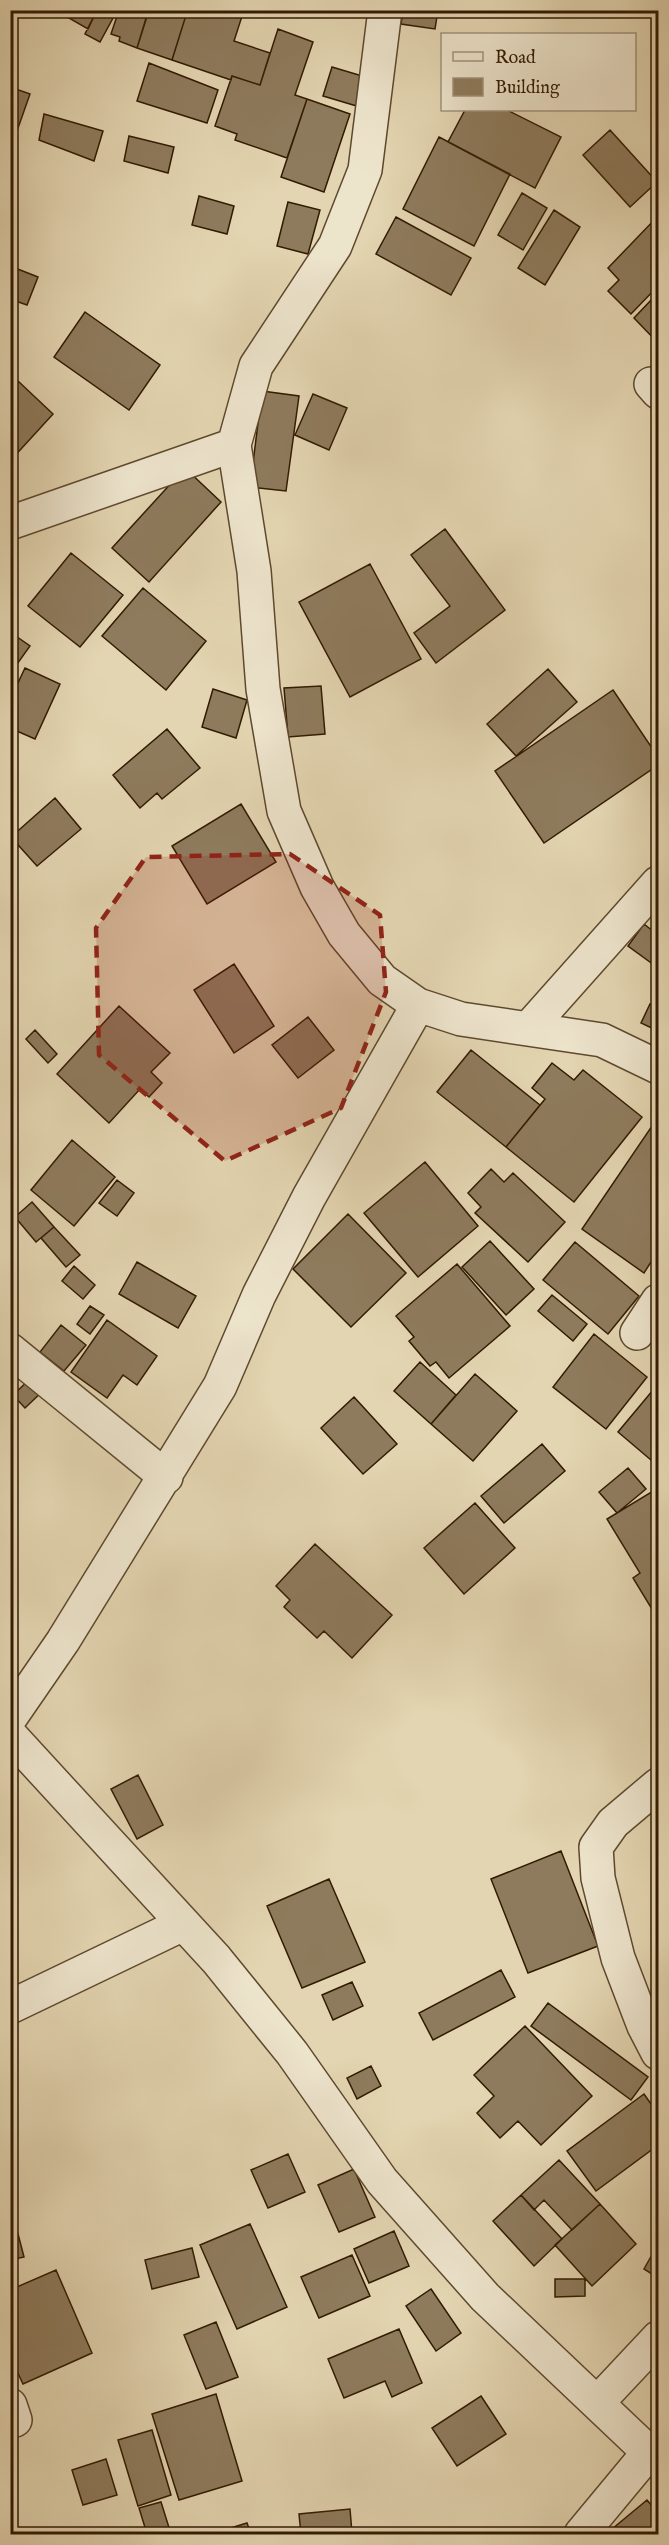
<svg xmlns="http://www.w3.org/2000/svg" width="669" height="2545" font-family="'IM FELL English',serif">
  <rect width="100%" height="100%" fill="#e3d5b1"/>
  <filter id="stains"><feTurbulence type="fractalNoise" baseFrequency=".00333" numOctaves="4"/><feColorMatrix values="0 0 0 0 .2 0 0 0 0 .09 0 0 0 0 .02 0 0 0 .5 -.17"/></filter>
  <radialGradient id="worn" r=".72"><stop offset=".6" stop-color="#630" stop-opacity="0"/><stop offset="1" stop-color="#630" stop-opacity=".3"/></radialGradient>
  <path fill="#8e7b5d" stroke="#321a03" stroke-width="1.5" d="M55,10H97L88,29Z
    M97,10L113,18L100,42L85,34Z
    M101,10H117L113,18Z
    M119,10H136L147,15L137,48L119,41L120,37L111,34Z
    M149,10L187,12L172,60L137,48Z
    M182,10H244L234,41L270,53L260,85L232,76L231,80L172,60L187,12Z
    M273,10H293L291,16Z
    M403,10H438L435,29L401,24Z
    M278,29L313,42L295,95L307,99L287,158L235,140L237,134L215,126L232,76L260,85Z
    M149,63L218,90L207,123L137,101Z
    M332,67L369,78L360,107L323,96Z
    M10,87L30,94L11,148H10Z
    M307,99L350,114L324,192L281,177Z
    M465,110H507L561,137L535,188L448,142Z
    M44,114L103,131L94,161L39,140Z
    M610,130L657,182L630,207L583,155Z
    M129,136L174,147L168,173L124,161Z
    M439,137L510,174L474,246L403,209Z
    M522,193L547,208L523,250L498,235Z
    M199,196L234,206L227,234L192,225Z
    M288,202L320,210L308,254L277,246Z
    M554,210L580,227L545,285L518,268Z
    M396,217L471,258L451,295L376,254Z
    M657,217L658,286L631,314L608,291L619,280L608,268Z
    M10,266L38,277L27,305L10,299Z
    M655,296L658,300V343L634,318Z
    M85,312L160,365L129,410L54,357Z
    M18,381L53,414L10,461V389Z
    M262,391L299,396L286,491L250,487Z
    M313,394L347,408L329,450L295,435Z
    M185,468L221,502L149,582L112,548Z
    M445,529L505,610L436,663L414,633L450,606L411,555Z
    M71,553L123,595L80,647L28,606Z
    M370,564L421,659L350,697L299,602Z
    M143,588L206,641L166,690L102,636Z
    M10,632L30,646L10,674Z
    M25,668L60,684L35,739L10,728V700Z
    M548,669L577,702L516,756L487,724Z
    M321,686L325,734L288,737L284,688Z
    M213,689L247,700L236,738L202,727Z
    M613,690L658,757V765L544,843L495,771Z
    M167,729L200,768L162,799L157,793L140,808L113,775Z
    M55,798L81,829L37,866L11,837Z
    M241,804L276,862L207,904L172,846Z
    M644,924L658,935V959L654,965L628,946Z
    M234,964L274,1026L234,1053L194,990Z
    M650,1004L658,1007V1031L641,1023Z
    M119,1006L170,1053L151,1072L162,1083L149,1097L140,1089L109,1123L57,1074Z
    M308,1017L334,1050L298,1078L272,1045Z
    M35,1030L57,1054L48,1063L26,1039Z
    M471,1050L540,1105L506,1147L437,1092Z
    M552,1063L574,1080L583,1070L642,1117L574,1202L506,1147L545,1099L532,1088Z
    M652,1126L658,1130V1251L644,1273L582,1229Z
    M72,1140L115,1177L74,1226L31,1190Z
    M425,1162L478,1226L418,1277L364,1213Z
    M491,1169L504,1182L513,1173L565,1222L528,1262L475,1213L481,1207L468,1193Z
    M117,1180L134,1193L117,1216L99,1203Z
    M32,1202L54,1227L36,1242L15,1217Z
    M348,1214L406,1273L351,1327L293,1269Z
    M54,1227L80,1255L66,1267L41,1238Z
    M490,1241L534,1289L506,1315L462,1267Z
    M575,1242L639,1296L608,1334L543,1280Z
    M137,1262L196,1296L178,1328L119,1294Z
    M457,1264L510,1326L449,1378L436,1362L430,1366L409,1341L414,1337L396,1316Z
    M74,1266L95,1285L83,1299L62,1281Z
    M552,1295L587,1324L573,1341L538,1311Z
    M90,1306L104,1315L90,1334L77,1324Z
    M107,1320L157,1356L137,1385L123,1375L107,1398L71,1372Z
    M61,1325L86,1345L64,1371L40,1352Z
    M594,1334L647,1377L606,1429L553,1387Z
    M420,1362L456,1395L431,1424L394,1391Z
    M475,1374L517,1411L473,1461L431,1424Z
    M33,1376L45,1389L25,1408L13,1395Z
    M658,1384V1466L618,1432Z
    M354,1397L397,1444L363,1474L321,1428Z
    M542,1444L565,1471L504,1523L481,1496Z
    M628,1468L646,1489L617,1513L599,1492Z
    M658,1488V1619L633,1578L640,1573L607,1519Z
    M475,1503L515,1548L464,1594L424,1548Z
    M315,1544L392,1615L352,1658L324,1631L317,1638L284,1607L290,1600L276,1586Z
    M138,1775L163,1825L137,1839L111,1789Z
    M561,1851L598,1946L528,1973L491,1879Z
    M329,1879L365,1962L302,1988L267,1906Z
    M501,1970L515,1997L433,2040L419,2013Z
    M352,1982L363,2006L333,2020L322,1995Z
    M548,2003L648,2077L631,2100L531,2026Z
    M525,2026L592,2096L541,2145L518,2121L500,2138L477,2113L494,2096L474,2075Z
    M371,2066L381,2086L357,2099L347,2078Z
    M644,2094L658,2114V2145L596,2191L567,2151Z
    M288,2154L305,2192L268,2208L251,2170Z
    M559,2160L600,2204L572,2230L544,2200L534,2210L521,2195Z
    M354,2169L375,2217L339,2232L318,2185Z
    M521,2195L562,2239L534,2266L493,2221Z
    M10,2203L24,2257L10,2260Z
    M600,2204L636,2244L592,2286L555,2245Z
    M250,2224L287,2307L237,2329L200,2245Z
    M394,2231L409,2266L369,2283L354,2249Z
    M658,2244V2278L644,2269Z
    M192,2248L199,2277L152,2289L145,2260Z
    M352,2255L370,2296L319,2318L301,2277Z
    M56,2270L92,2353L23,2384L10,2356V2290Z
    M555,2279H585V2296L555,2297Z
    M431,2289L461,2333L436,2351L406,2306Z
    M216,2322L238,2377L206,2389L184,2335Z
    M399,2329L422,2383L392,2397L385,2381L344,2398L328,2359Z
    M216,2394L242,2481L179,2500L152,2414Z
    M481,2396L506,2434L457,2466L432,2428Z
    M152,2430L171,2495L138,2506L118,2440Z
    M106,2459L117,2495L83,2505L72,2470Z
    M647,2500L658,2513V2534H606Z
    M161,2502L171,2534H147L139,2508Z
    M350,2509L352,2533L365,2531V2534H301L299,2514Z
    M247,2523L251,2534H211Z"/>
  <g fill="none" stroke-linecap="round" stroke-linejoin="round">
    <defs>
      <path id="minor" d="M385,10L365,170L335,246L256,366L234,445L254,571L263,689L284,811L317,887L344,934L382,980L418,1005L461,1019L602,1040L658,1067
        M651,384L658,392
        M10,523L234,445
        M529,1028L658,883
        M637,1333L658,1301
        M10,1350L166,1477
        M10,1718L63,1641L220,1386L259,1295L309,1197L418,1005
        M10,1735L216,1959L292,2053L382,2181L485,2297L658,2461
        M658,1785L613,1823L596,1847L598,1878L618,1958L644,2026L658,2053
        M10,2007L183,1924
        M597,2403L658,2338
        M10,2405L15,2420
        M581,2534L649,2452"/>
    </defs>
    <use href="#minor" stroke="#5e492e" stroke-width="36"/>
    <use href="#minor" stroke="#ede4cc" stroke-width="33"/>
  </g>
  <path fill="#8f2418" fill-opacity="0.2" stroke="#8f2418" stroke-width="4.5" stroke-dasharray="12 8" stroke-linejoin="round" d="M290,854L380,915L386,992L341,1108L225,1161L99,1055L96,928L146,857Z"/>
  <rect width="669" height="2545" fill="none" stroke="#e3d5b1" stroke-width="36"/>
  <rect x="12" y="12" width="645" height="2521" fill="none" stroke="#321a03" stroke-width="3"/>
  <rect x="18" y="18" width="633" height="2509" fill="none" stroke="#321a03" stroke-width="1.5"/>
  <rect x="441" y="33" width="195" height="78" fill="#ede4cc" stroke="#a2937c" stroke-width="1.5"/>
  <rect x="453" y="52" width="30" height="9" fill="#ede4cc" stroke="#a2937c" stroke-width="1.5"/>
  <text x="495" y="63" font-size="18" fill="#321a03">Road</text>
  <rect x="453" y="78" width="30" height="18" fill="#8e7b5d" stroke="#a2937c" stroke-width="1.5"/>
  <text x="495" y="93" font-size="18" fill="#321a03">Building</text>
  <rect width="100%" height="100%" filter="url(#stains)"/>
  <rect width="100%" height="100%" fill="url(#worn)"/>
</svg>
